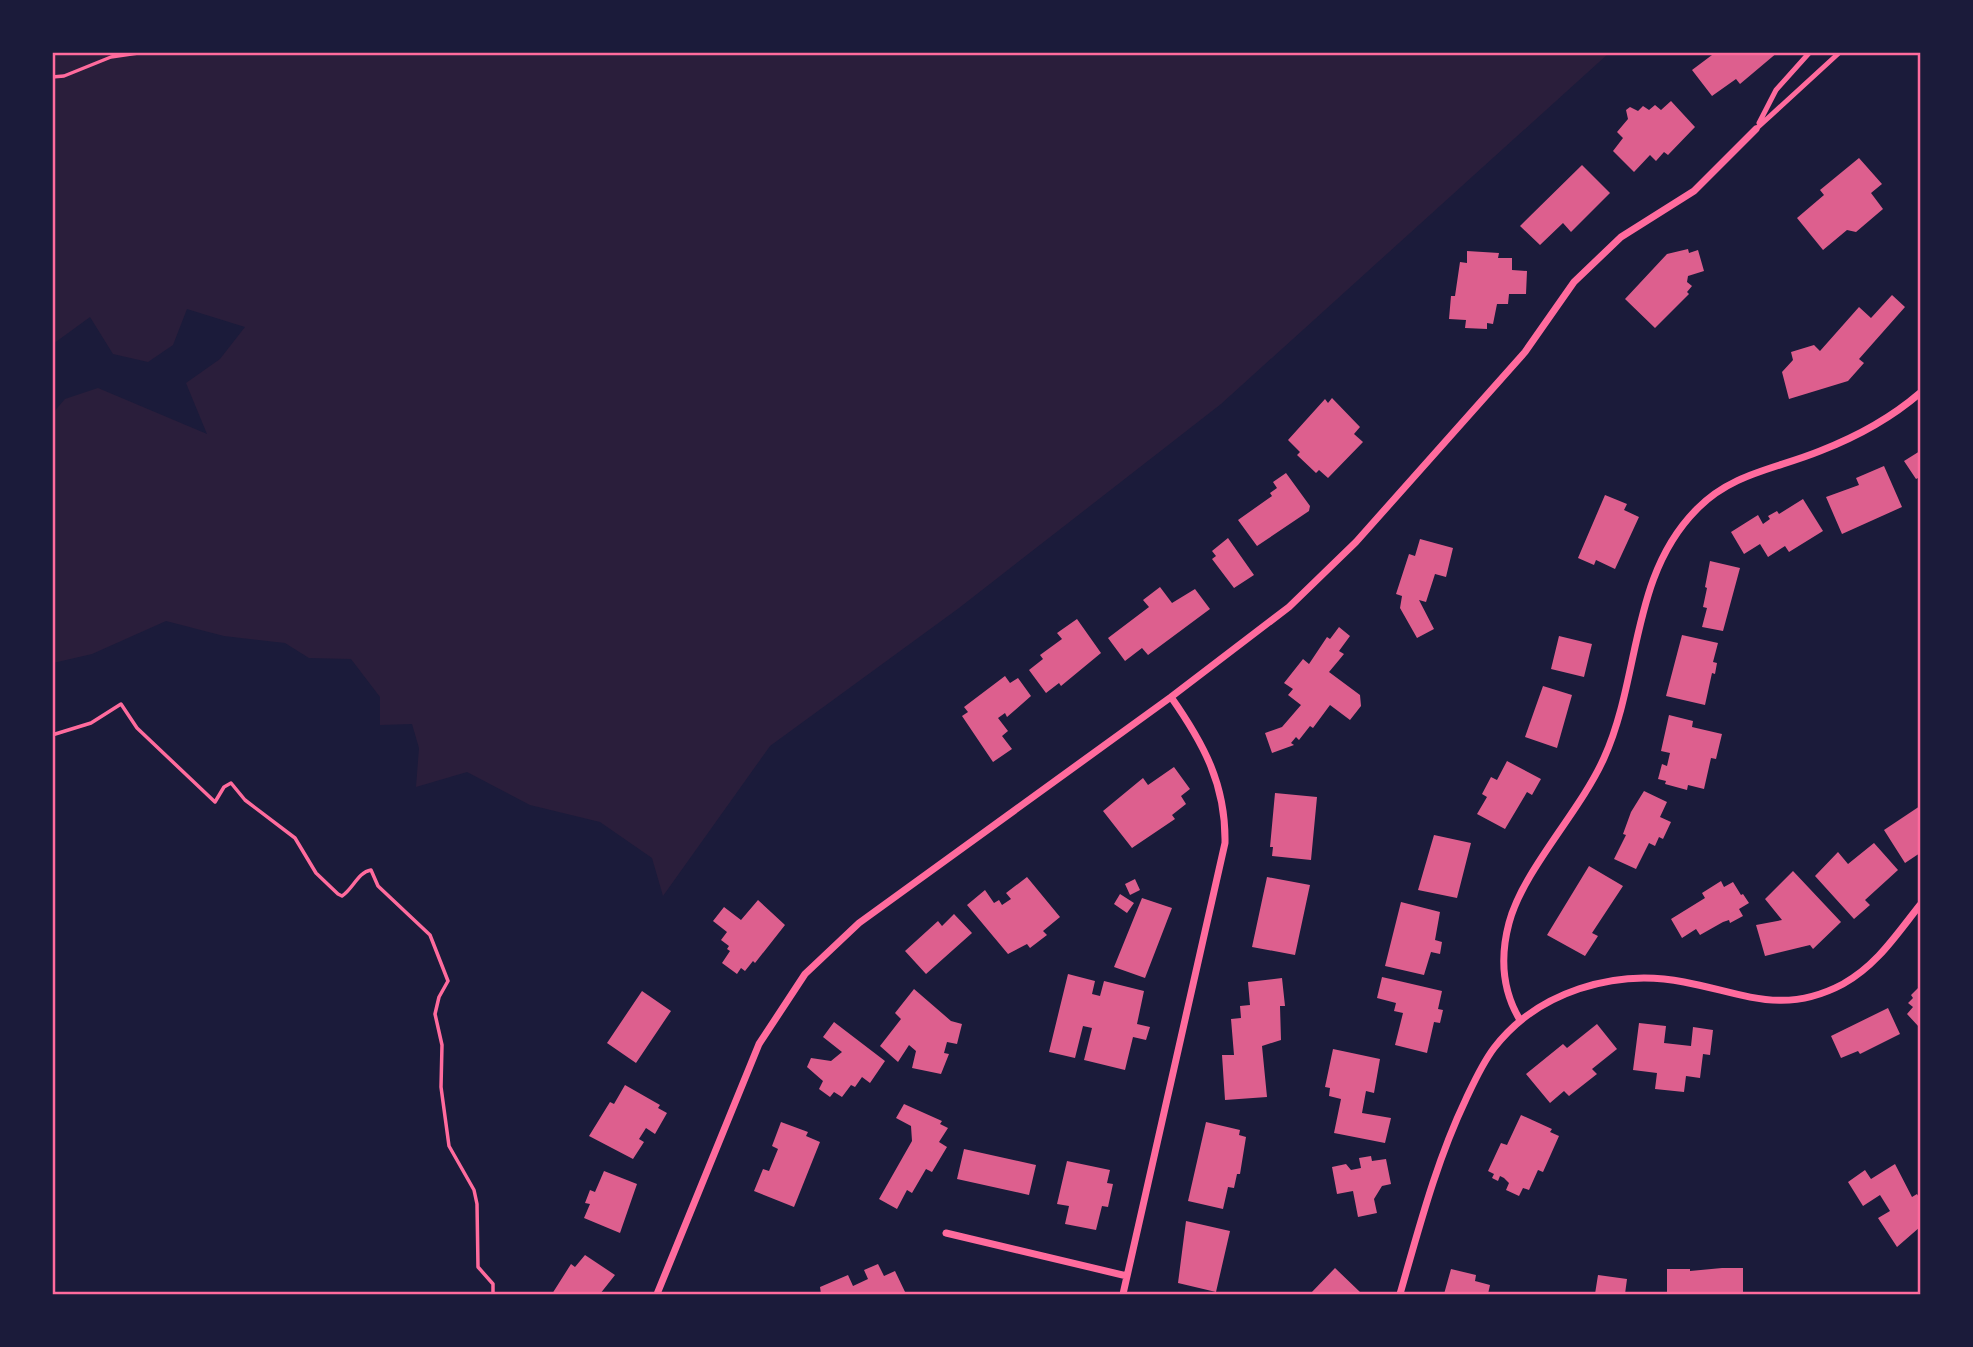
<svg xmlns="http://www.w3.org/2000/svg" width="1973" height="1347" font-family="'PT Sans',sans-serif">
  <rect width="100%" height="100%" fill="#1b1b3a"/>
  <path fill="#2a1e3b" d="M53,53H1609L1221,404L959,608L770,746L663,896L652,858L600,822L530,805L467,772L416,787L419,748L412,724L380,725V697L351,659L309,658L285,643L224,636L166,621L92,654L53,663L52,414L65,399L98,388L207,434L186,383L220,359L245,327L187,309L173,345L148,362L113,354L90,317L53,344Z"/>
  <path fill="#dd5f8e" d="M1716,52H1778L1740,84L1736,79L1712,96L1692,70Z
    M1671,101L1695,127L1668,155L1664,152L1656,161L1650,155L1634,172L1613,151L1623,138L1617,132L1628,119L1626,110L1630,107L1638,111L1643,106L1649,110L1655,105L1661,110Z
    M1859,158L1882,184L1871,193L1883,209L1856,232L1847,230L1823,250L1797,218L1824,195L1820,190Z
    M1582,165L1610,193L1571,232L1563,223L1540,245L1520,226Z
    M1688,249L1689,253L1698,250L1704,271L1688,276L1687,282L1692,286L1687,292L1689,294L1655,328L1625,299L1667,254Z
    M1467,251L1499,253L1498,258H1512V270L1527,271L1526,294H1509L1508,304H1497L1493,324L1487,323V329L1465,328L1466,320L1449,319L1451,296H1455L1460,262L1467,263Z
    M1892,295L1905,307L1859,359L1864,363L1848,381L1789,399L1782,372L1793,360L1791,352L1814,345L1820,351L1859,307L1871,318Z
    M1332,398L1360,427L1354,434L1363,442L1328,478L1319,470L1316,473L1297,455L1300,452L1288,440L1325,399L1328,403Z
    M1920,451V477L1916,479L1904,461Z
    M1884,466L1902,507L1842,534L1826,497L1859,485L1856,478Z
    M1286,473L1310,506L1309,511L1257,546L1238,520L1272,496L1270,493L1277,488L1273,482Z
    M1605,495L1627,504L1624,510L1639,517L1615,569L1596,560L1594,565L1578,558Z
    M1803,499L1823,531L1789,552L1785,546L1768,557L1760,544L1744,554L1731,532L1758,515L1763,524L1770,519L1768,516L1777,511L1779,514Z
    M1228,538L1254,575L1234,588L1212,559L1216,556L1212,551Z
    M1420,539L1453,548L1446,577L1435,574L1426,602L1419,600L1434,629L1417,638L1400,608L1402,596L1396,594L1409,554L1415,556Z
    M1710,561L1740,568L1723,631L1702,627L1707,608L1703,607L1707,588L1705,587Z
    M1160,587L1172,603L1195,589L1210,609L1148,655L1142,648L1125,661L1108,638L1149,607L1143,600Z
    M1077,619L1101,653L1061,686L1059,683L1046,693L1029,670L1043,659L1040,655L1062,639L1057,633Z
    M1339,627L1350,636L1339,651L1344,654L1329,672L1360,695L1361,706L1350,720L1330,705L1313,728L1310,726L1299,740L1296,737L1291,743L1294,745L1272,753L1265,733L1282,727L1301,705L1288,695L1293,689L1284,683L1303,659L1309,664L1327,637L1330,639Z
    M1682,635L1718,643L1713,662L1717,663L1715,674L1712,673L1705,705L1666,696Z
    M1559,636L1592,644L1584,677L1551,669Z
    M1005,676L1010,683L1018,678L1031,696L1007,717L1005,713L998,718L1008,731L1002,736L1012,749L993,762L962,716L968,712L964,707Z
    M1543,686L1572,695L1557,748L1525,737Z
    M1669,715L1693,721L1692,727L1722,734L1716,759L1711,758L1704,789L1688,785L1687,790L1665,784L1666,781L1658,779L1662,764L1667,766L1670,753L1661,751Z
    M1507,761L1541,779L1532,795L1527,792L1505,829L1477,814L1487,797L1482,794L1491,777L1497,780Z
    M1174,767L1190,789L1181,796L1186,804L1172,815L1175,819L1132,848L1103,811L1143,778L1148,785Z
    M1644,791L1667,802L1660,817L1671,822L1663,839L1659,837L1655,846L1649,843L1636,869L1614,859L1626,835L1623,834L1631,812Z
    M1275,793L1317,797L1311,860L1272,856L1273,847H1270Z
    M1920,806V853L1905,863L1884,830Z
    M1434,835L1471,843L1457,898L1418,890Z
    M1874,843L1898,870L1865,900L1870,905L1854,919L1815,876L1838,852L1848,864Z
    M1589,866L1623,886L1592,933L1598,936L1585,956L1547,935Z
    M1793,871L1841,922L1813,949L1810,945L1765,956L1756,925L1782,920L1765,899Z
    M1027,877L1060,917L1043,931L1047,935L1030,948L1027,944L1008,954L967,905L985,890L994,903L999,900L1002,905L1011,899L1006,893Z
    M1267,877L1310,885L1295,955L1252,947Z
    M1135,879L1140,890L1130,895L1125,884Z
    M1721,881L1724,887L1733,882L1741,895L1743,894L1749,903L1739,909L1743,916L1730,923L1729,920L1723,922L1700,935L1696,929L1682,938L1671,919L1705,898L1702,893Z
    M1120,894L1134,903L1127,913L1114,904Z
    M1142,898L1172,908L1145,978L1114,967Z
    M758,900L785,925L755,963L753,961L745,971L741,968L737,974L722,963L730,951L727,949L729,946L721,940L727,932L713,921L724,907L741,920Z
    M1401,902L1440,912L1435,940L1442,942L1440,954L1431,952L1424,975L1385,966Z
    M954,914L972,933L926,974L905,951L938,921L942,926Z
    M1068,974L1095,981L1092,994L1100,996L1104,981L1144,991L1137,1024L1150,1027L1146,1040L1133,1037L1125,1070L1084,1060L1092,1028L1083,1026L1075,1058L1049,1052Z
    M1382,977L1442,991L1438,1009L1443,1010L1440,1023L1434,1022L1427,1053L1395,1045L1403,1013L1394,1011L1396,1003L1377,998Z
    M1282,978L1285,1006H1280L1281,1040L1262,1046L1267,1097L1225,1100L1222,1055H1234L1231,1019L1241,1018L1240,1006L1250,1005L1248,982Z
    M1920,986V1024L1919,1027L1907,1014L1913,1007L1908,1003L1913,998L1911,995Z
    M914,989L951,1021L962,1024L957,1044L947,1042L944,1053L949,1054L941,1074L912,1068L916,1051L909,1045L898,1062L880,1046L901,1019L895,1013Z
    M642,991L671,1011L636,1063L607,1043Z
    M1888,1008L1900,1034L1860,1054L1858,1051L1841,1058L1831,1036Z
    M834,1022L885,1061L870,1083L862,1077L855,1087L851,1085L842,1097L834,1092L830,1097L819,1089L823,1081L807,1067L811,1058L831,1061L842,1052L823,1037Z
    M1639,1023L1666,1026L1664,1043L1691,1046L1693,1027L1713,1030L1710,1055L1703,1054L1700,1078L1686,1076L1684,1092L1655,1089L1657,1073L1633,1070Z
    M1597,1024L1617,1049L1592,1069L1597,1074L1569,1096L1564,1091L1550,1103L1526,1074L1563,1044L1567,1048Z
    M1333,1049L1380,1059L1374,1093L1366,1091L1362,1113L1391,1118L1385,1143L1334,1133L1341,1099L1329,1096L1330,1088L1325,1087Z
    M625,1085L660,1105L658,1108L667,1113L655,1134L646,1128L639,1139L644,1142L633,1159L589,1136L610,1102L614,1104Z
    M904,1104L942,1121L940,1124L948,1128L939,1142L947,1147L932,1172L926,1169L912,1193L907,1190L897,1209L879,1199L912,1141L911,1126L896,1118Z
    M1521,1115L1552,1129L1550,1132L1559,1136L1543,1172L1538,1170L1529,1190L1523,1188L1519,1196L1506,1190L1509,1183L1504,1178L1500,1176L1498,1181L1492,1178L1494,1174L1488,1171L1501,1143L1507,1145Z
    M781,1122L808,1132L806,1136L820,1142L794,1207L754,1191L763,1169L769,1171L778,1149L772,1146Z
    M1206,1122L1240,1130L1239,1135L1246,1137L1240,1174H1237L1234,1188L1228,1187L1223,1209L1188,1201Z
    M964,1149L1036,1165L1029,1195L957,1179Z
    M1371,1156L1372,1161L1386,1159L1391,1184L1382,1186L1374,1199L1377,1213L1358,1217L1353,1191L1337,1194L1332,1167L1346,1164L1351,1170L1361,1168L1359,1158Z
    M1067,1161L1110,1170L1107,1183L1113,1184L1108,1207L1102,1206L1096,1230L1065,1224L1069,1206L1057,1204Z
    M1895,1164L1912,1197L1917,1194L1920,1199V1227L1897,1247L1878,1218L1890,1211L1880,1195L1863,1206L1848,1182L1865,1170L1871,1179Z
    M604,1171L637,1184L620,1233L584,1218L590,1204L585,1203L590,1190L595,1192Z
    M1186,1221L1230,1231L1216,1292L1178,1283Z
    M585,1255L615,1275L600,1294H552L571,1264L575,1267Z
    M878,1264L884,1276L895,1271L906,1294H821L820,1287L848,1275L853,1286L868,1279L864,1270Z
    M1335,1268L1360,1292L1310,1294Z
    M1722,1268H1743V1294H1667V1269H1690V1271Z
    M1451,1269L1476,1275L1475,1281L1490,1285L1488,1294H1444Z
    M1598,1275L1627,1279L1625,1294H1595Z"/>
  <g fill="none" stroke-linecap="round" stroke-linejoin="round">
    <path stroke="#ff6b9d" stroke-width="3.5" d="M170,52H206
      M52,77L64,76L111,57L145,52
      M52,735L91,723L121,704L137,728L215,802L224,787L231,783L245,800L295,838L316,873L338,894L342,896C353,889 358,872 371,870L378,886L430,935L448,981L439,997L435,1014L442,1045L441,1087L449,1146L474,1190L477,1204L478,1267L493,1284V1294"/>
    <path stroke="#ff6b9d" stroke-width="5" d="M1759,123L1776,90L1810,52
      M1756,129L1840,52"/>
    <path stroke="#ff6b9d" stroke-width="7" d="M1520,1020C1502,990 1500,957 1509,923C1523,870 1580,812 1604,758C1641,676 1630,576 1697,509C1732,473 1776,469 1820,451C1856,437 1891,418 1920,393
      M946,1233L1127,1276
      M657,1294L759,1044L805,974L859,923L1171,697L1289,607L1356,542L1525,352L1574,282L1621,237L1694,191L1756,129
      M1123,1294L1225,843C1226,785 1204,744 1171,697
      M1400,1294C1419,1228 1436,1162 1466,1099C1474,1082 1482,1064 1494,1048C1537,992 1615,968 1684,982C1743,993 1783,1016 1843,984C1877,965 1896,935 1920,905"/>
  </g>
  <rect width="1973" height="1347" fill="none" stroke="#1b1b3a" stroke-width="108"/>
  <rect x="54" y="54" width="1865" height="1239" fill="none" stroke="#ff6b9d" stroke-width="2.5"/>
</svg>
